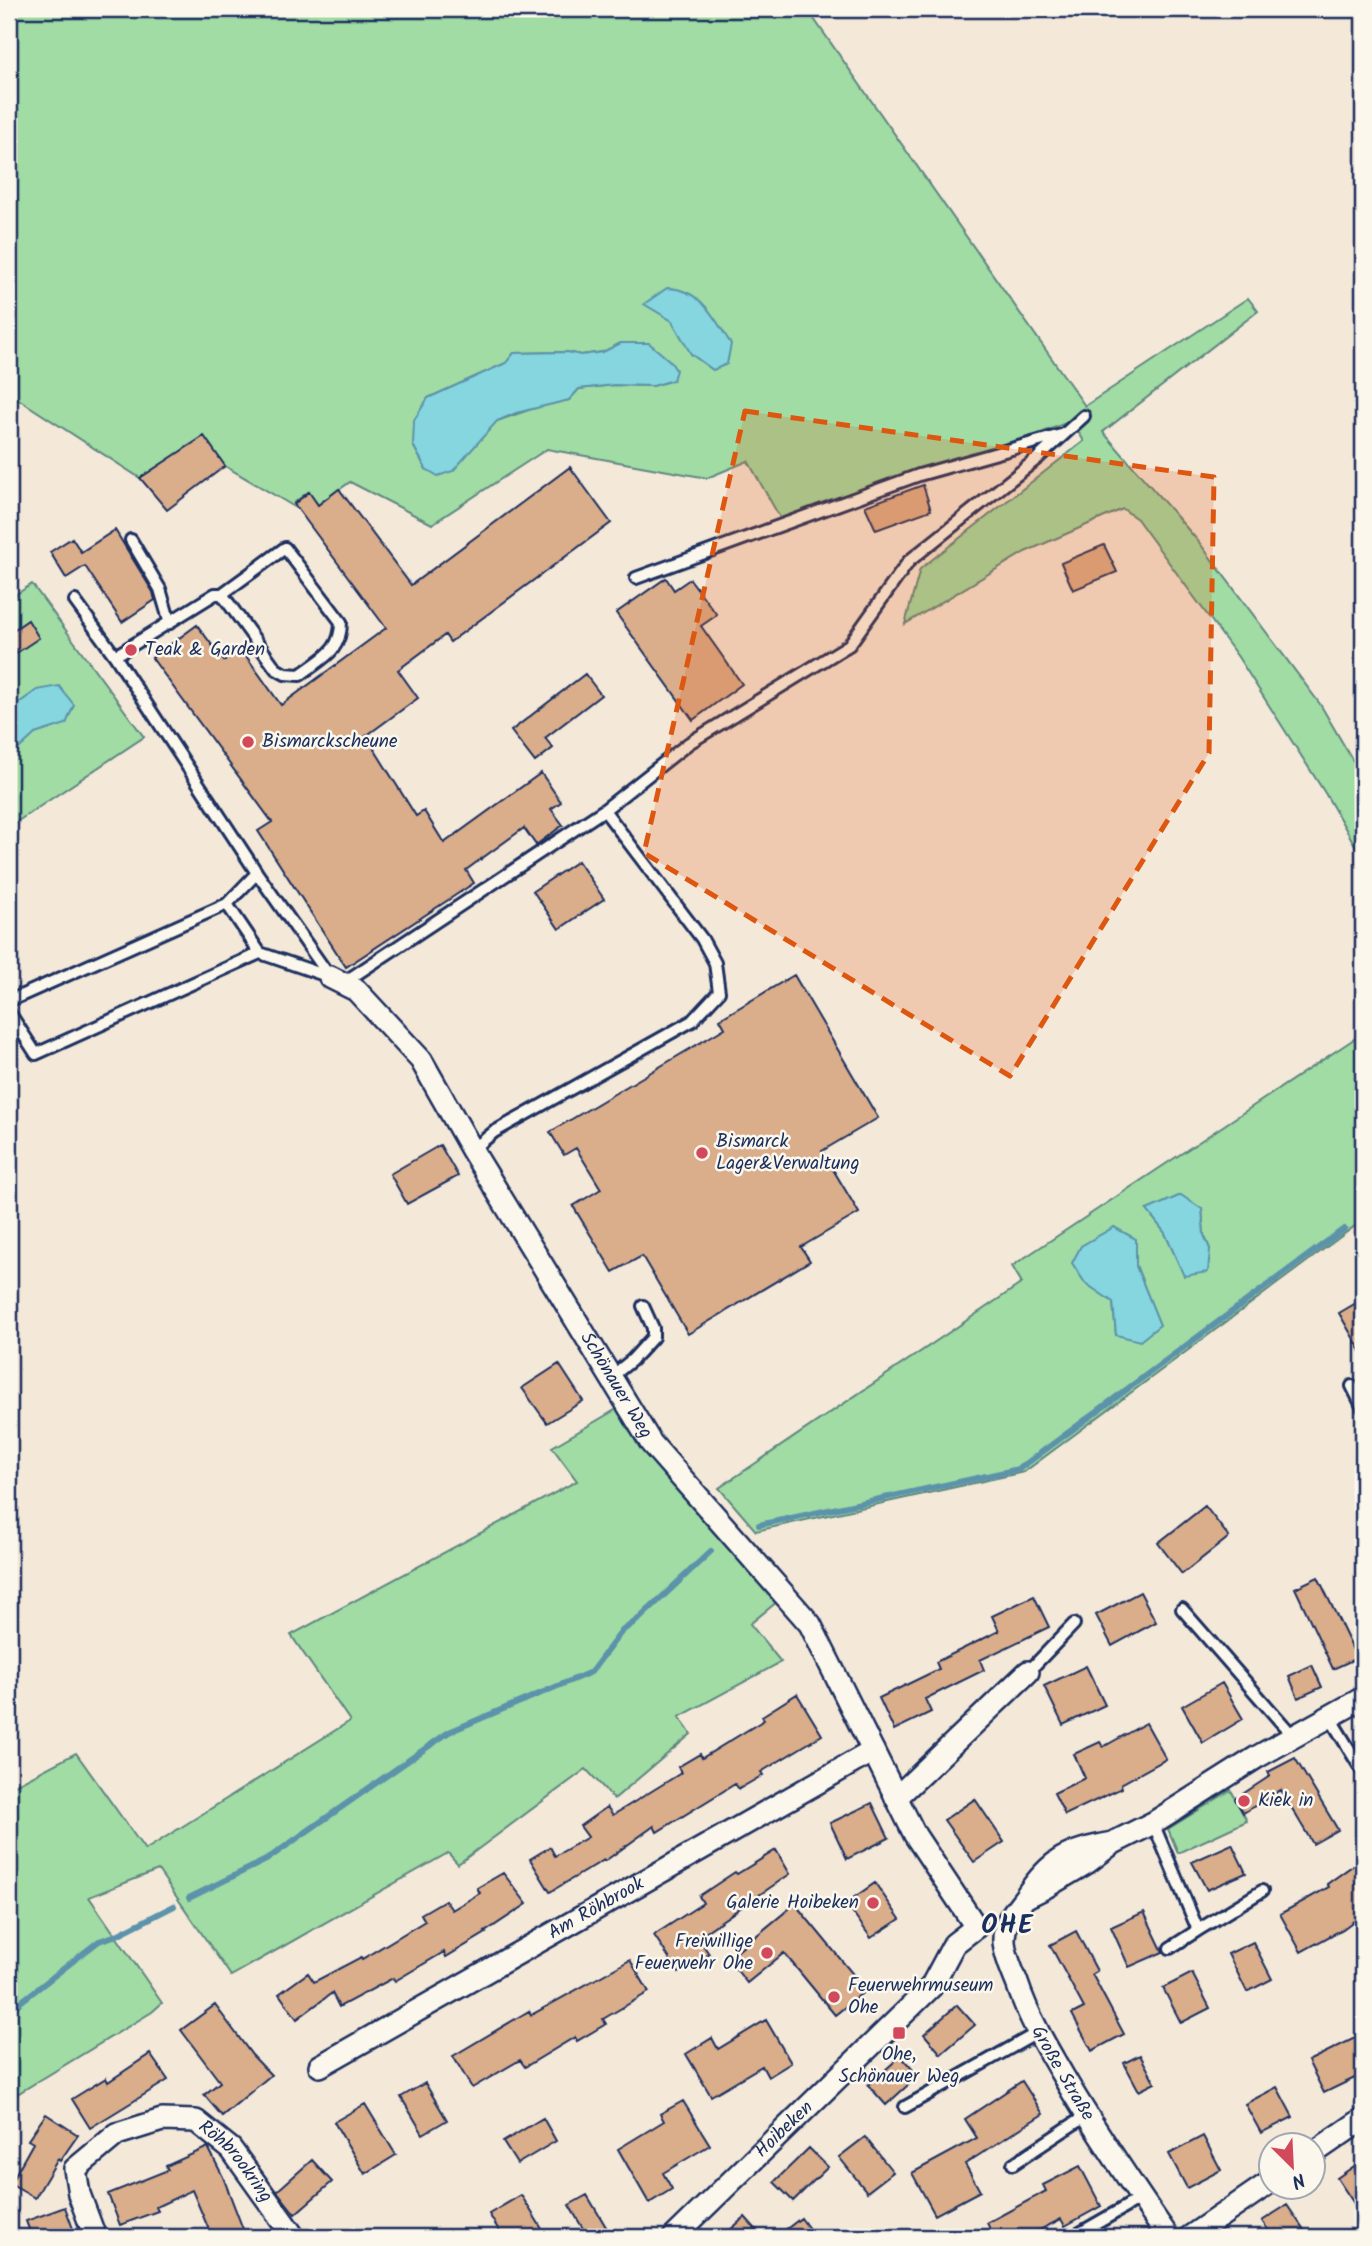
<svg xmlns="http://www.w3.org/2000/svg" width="1372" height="2246" font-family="Kalam,sans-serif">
  <rect width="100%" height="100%" fill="#f4e8d9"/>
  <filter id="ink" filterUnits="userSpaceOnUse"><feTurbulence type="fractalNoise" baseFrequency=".0143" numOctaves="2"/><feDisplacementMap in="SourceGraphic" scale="14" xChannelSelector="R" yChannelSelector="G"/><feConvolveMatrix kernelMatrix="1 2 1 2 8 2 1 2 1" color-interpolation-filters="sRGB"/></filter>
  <g filter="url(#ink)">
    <path fill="#a0dca3" stroke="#5e8680" stroke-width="2" fill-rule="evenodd" d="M9,9H807L1085,406L1248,298L1258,311L1103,432L1198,541L1320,704L1363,778V859L1325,793L1238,657L1137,519L1123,509L1025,552L905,624L920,569L1084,441L1071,421L973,460L784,525L748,461L707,478L547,449L432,524L350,482L318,505L308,492L294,503L298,509L225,466L204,436L140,478L9,393ZM621,343L673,380L653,386L614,385L579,389L569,400L543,405L497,421L426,469L413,445L428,398L506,363L514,353L567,352L581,355L603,352Z
      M32,584L144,737L9,827V599Z
      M1363,1033V1220L1024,1472L756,1531L719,1488L1022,1283L1012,1266ZM1202,1209L1204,1235L1210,1249L1184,1275L1165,1233L1147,1210ZM1136,1239V1265L1159,1325L1116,1335L1113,1302Z
      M627,1403L784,1596L750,1624L781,1662L679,1717L691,1734L614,1799L586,1769L458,1864L448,1853L231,1976L158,1870L89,1897L162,2003L152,2012L9,2099V1788L76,1753L145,1850L350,1721L291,1635L577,1481L552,1447Z
      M1231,1790L1247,1821L1178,1853L1168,1829Z"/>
    <path fill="#85d6de" stroke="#5b93ab" stroke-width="2" d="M667,288C702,289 714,318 731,344L727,364L713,370L691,354L672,321L644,304Z
      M621,343H649L670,361L676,370L673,380L653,386L614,385L579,389L569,400L516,413L497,421L453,471L438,476L426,469L413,445L414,420L428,398L506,363L514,353L567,352L581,355L603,352Z
      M59,686L74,705L66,724L35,734L9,758V710L37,690Z
      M1181,1195L1202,1209L1204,1235L1210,1249L1208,1272L1184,1276L1165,1233L1147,1210Z
      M1114,1227L1136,1239V1266L1160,1325L1140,1341L1116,1335L1113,1302L1085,1283L1072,1263L1081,1246Z"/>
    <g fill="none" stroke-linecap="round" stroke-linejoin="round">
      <path stroke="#5b93ab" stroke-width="6" d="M759,1525L1019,1469L1344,1229
        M189,1898L266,1860L449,1732L591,1672L622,1631L640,1618L711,1551
        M9,2011L99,1941L117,1935L174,1906"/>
    </g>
    <path fill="#daad8b" stroke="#1b2f5e" stroke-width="2" d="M204,436L225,466L167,510L140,478Z
      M570,467L611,523L450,642L445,635L398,670L418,698L366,736L416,816L424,811L444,843L541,773L561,802L551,809L563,825L536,845L524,828L466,870L474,883L346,967L258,831L272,822L152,658L197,625L224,661L241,649L281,705L386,628L294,504L309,492L318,505L339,489L411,585Z
      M923,485L931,510L876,530L865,506Z
      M115,530L153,592L155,600L122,622L85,566L66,578L50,552L72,538L81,552Z
      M1104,545L1117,572L1073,590L1061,563Z
      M666,578L674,590L690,579L717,615L701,626L742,684L693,720L616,613Z
      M28,620L39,638L9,658V633Z
      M585,674L601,695L545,738L553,748L535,762L511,731Z
      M578,861L604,899L559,929L533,891Z
      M794,975L878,1118L822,1151L859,1213L801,1247L810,1261L688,1334L642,1256L613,1272L573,1206L601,1189L576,1148L564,1155L550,1132L725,1028L720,1019Z
      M440,1145L458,1176L407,1204L390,1174Z
      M1363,1299V1355L1339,1313Z
      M559,1364L583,1401L547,1423L522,1388Z
      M1205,1506L1229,1537L1182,1574L1158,1543Z
      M1318,1577L1357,1658L1333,1669L1295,1588Z
      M1140,1592L1156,1622L1112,1646L1096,1615Z
      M1034,1596L1049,1627L980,1660L984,1670L925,1699L931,1712L894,1730L879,1698L939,1669L936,1662L999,1631L992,1616Z
      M1312,1665L1322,1687L1298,1698L1289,1676Z
      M1086,1666L1105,1705L1063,1725L1044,1686Z
      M1222,1683L1243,1719L1203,1743L1182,1706Z
      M797,1694L822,1735L761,1772L763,1775L739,1789L735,1784L657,1832L654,1826L605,1861L604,1860L550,1892L530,1859L550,1847L555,1856L588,1837L580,1826L607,1807L613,1815L681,1773L678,1767L700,1754L702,1758L764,1720L762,1716Z
      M1146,1723L1166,1759L1121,1784L1122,1788L1065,1815L1054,1793L1085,1778L1074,1754L1100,1742L1103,1747Z
      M1295,1758L1338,1830L1313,1844L1281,1790L1243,1813L1235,1799L1270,1776L1268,1772Z
      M975,1799L1004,1842L974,1862L944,1820Z
      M872,1803L889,1838L847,1859L830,1823Z
      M1232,1844L1246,1873L1207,1890L1192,1862Z
      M776,1850L790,1874L698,1937L709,1954L679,1973L654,1935L703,1903L699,1896L735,1872L737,1874Z
      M1355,1864L1363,1875V1914L1343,1929L1301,1952L1280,1914L1329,1887L1327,1884Z
      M503,1873L527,1904L485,1932L486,1933L446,1957L444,1952L395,1981L393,1978L339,2007L332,1993L297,2019L279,1994L308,1973L314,1982L361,1957L362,1959L425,1921L421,1914L445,1900L452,1910L480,1893L477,1888Z
      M875,1883L900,1919L871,1938L846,1903Z
      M795,1904L866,1990L835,2015L784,1953L747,1983L728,1959Z
      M1144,1912L1163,1952L1129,1967L1111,1927Z
      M1076,1931L1097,1971L1092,1974L1124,2034L1092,2051L1072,2014L1084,2008L1050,1945Z
      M1253,1942L1272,1979L1247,1992L1228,1954Z
      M630,1960L649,1992L603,2019L606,2024L577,2041L575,2037L525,2067L520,2060L472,2088L453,2056L529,2011L531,2015Z
      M1192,1973L1210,2008L1181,2023L1163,1988Z
      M215,2005L252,2055L271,2075L222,2116L204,2095L220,2082L181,2030Z
      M957,2005L975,2025L941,2054L924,2034Z
      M766,2020L791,2063L768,2077L762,2066L711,2096L686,2054L712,2038L718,2049Z
      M1363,2034V2074L1324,2093L1308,2061Z
      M150,2054L168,2080L90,2128L72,2099L106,2078L108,2082Z
      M1140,2055L1155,2083L1139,2091L1124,2063Z
      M901,2056L918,2076L886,2105L868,2085Z
      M1022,2081L1043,2114L965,2164L980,2191L935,2215L912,2173L977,2138L965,2119Z
      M425,2083L447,2120L423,2134L401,2097Z
      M1277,2087L1293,2117L1261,2133L1245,2104Z
      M683,2101L710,2145L663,2173L672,2189L649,2203L618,2149L664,2121L660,2114Z
      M365,2104L396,2155L365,2174L334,2122Z
      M46,2114L78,2135L60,2161L58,2159L35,2198L10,2184L33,2143L28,2140Z
      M543,2118L556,2141L517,2164L503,2142Z
      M1203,2136L1221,2170L1187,2188L1169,2154Z
      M865,2137L893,2172L867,2192L839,2157Z
      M208,2147L223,2177L246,2237H212L192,2190L156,2207L158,2211L120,2225L108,2194L168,2170L166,2166Z
      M809,2148L828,2167L793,2201L774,2182Z
      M312,2160L332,2182L295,2214L277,2191Z
      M1363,2160V2217L1337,2178Z
      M1080,2166L1101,2206L1065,2226L1061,2219L1026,2237H994L987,2223L1046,2191L1043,2185Z
      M521,2195L547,2237H503L489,2214Z
      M587,2195L609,2232L600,2237H588L569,2205Z
      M1287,2205L1309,2237H1273L1262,2221Z
      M65,2207L76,2237H32L26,2221Z
      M745,2217L763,2237H722Z
      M801,2218L815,2237H776Z"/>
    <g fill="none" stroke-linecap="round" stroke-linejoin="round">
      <defs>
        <path id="lane" d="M131,540L160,589L170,623
          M636,578L919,475L1061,435
          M75,601L115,656L257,873L330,977
          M115,656L215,594H222L276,669L285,674L300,675C322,658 341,652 341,622L285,548L222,594
          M227,904L257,873
          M343,983L604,810L689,743L849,645L909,561L1038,458L1084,416
          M9,1001L227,904L260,953L330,977
          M9,1012L36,1054L260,953
          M472,1150L494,1132L692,1021L719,992L715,963L702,939L604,810
          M611,1377L632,1360L653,1337V1328L643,1306
          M1352,1386L1363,1408
          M1182,1609L1293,1736
          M1028,1672L1074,1624
          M1329,1716L1363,1772
          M1153,1823L1198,1930L1170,1948
          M1198,1930L1262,1891
          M905,2107L1037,2033
          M1013,2164L1087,2115
          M1073,2237L1141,2198"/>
        <g id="street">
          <path id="s1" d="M330,977L356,990L421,1060L472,1150L651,1443L810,1624L915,1835L976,1927"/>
          <path d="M896,1798L1028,1672"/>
          <path id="s2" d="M1113,1843C1069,1850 1051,1859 1026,1896C1015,1911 1003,1921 1004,1942C1005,1956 1012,1970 1017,1983C1030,2022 1051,2055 1072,2091C1102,2141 1135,2189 1168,2237"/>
          <path d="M1028,1896L1044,1888L1088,1862L1113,1843L1153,1823L1257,1757L1363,1698"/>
          <path id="s3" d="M320,2066L873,1751"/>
          <path d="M1312,2154L1363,2119"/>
          <path id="s4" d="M95,2237L79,2194L75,2169L117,2134L162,2120L196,2121L231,2149L294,2237"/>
          <path id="s5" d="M674,2237L931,1987L954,1944L976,1927"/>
          <path d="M1190,2237L1270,2182"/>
        </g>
      </defs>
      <use href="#lane" stroke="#1b2f5e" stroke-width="16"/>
      <use href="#street" stroke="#1b2f5e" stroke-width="26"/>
      <use href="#lane" stroke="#fbf7ec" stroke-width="10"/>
      <use href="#street" stroke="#fbf7ec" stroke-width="21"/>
    </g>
  </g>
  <path fill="#de5710" fill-opacity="0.2" stroke="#de5710" stroke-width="5" stroke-dasharray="14 9" stroke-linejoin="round" d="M745,411L1214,477L1209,753L1010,1076L644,853Z"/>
  <g fill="#d1495b" stroke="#fbf7ec" stroke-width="2.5">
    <circle cx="131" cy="650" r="7"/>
    <circle cx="248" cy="742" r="7"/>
    <circle cx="702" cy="1153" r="7"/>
    <circle cx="1244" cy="1801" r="7"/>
    <circle cx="873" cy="1903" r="7"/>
    <circle cx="767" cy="1953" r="7"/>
    <circle cx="834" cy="1997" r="7"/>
    <rect x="892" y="2026" width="14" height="14" rx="3.5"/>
  </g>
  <g text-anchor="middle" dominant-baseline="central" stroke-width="5" stroke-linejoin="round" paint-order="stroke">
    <g font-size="19" fill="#1b2f5e" stroke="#fbf7ec" text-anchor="start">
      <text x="145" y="650">Teak &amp; Garden</text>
      <text x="262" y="742">Bismarckscheune</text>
      <text x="716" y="1142">Bismarck<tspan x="716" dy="22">Lager&amp;Verwaltung</tspan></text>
      <text x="1258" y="1801">Kiek in</text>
      <text x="859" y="1903" text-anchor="end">Galerie Hoibeken</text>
      <text x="753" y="1942" text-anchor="end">Freiwillige<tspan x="753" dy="22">Feuerwehr Ohe</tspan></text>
      <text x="848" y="1986">Feuerwehrmuseum<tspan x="848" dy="22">Ohe</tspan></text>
      <text x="899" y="2055" text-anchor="middle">Ohe,<tspan x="899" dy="22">Schönauer Weg</tspan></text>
    </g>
    <g font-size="19" fill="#1b2f5e" stroke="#fbf7ec">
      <text stroke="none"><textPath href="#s1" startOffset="504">Schönauer Weg</textPath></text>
      <text stroke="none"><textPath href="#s3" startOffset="318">Am Röhbrook</textPath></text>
      <text stroke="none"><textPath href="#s2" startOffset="303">Große Straße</textPath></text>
      <text stroke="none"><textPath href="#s5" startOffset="154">Hoibeken</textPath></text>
      <text stroke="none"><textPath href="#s4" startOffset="264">Röhbrookring</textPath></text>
    </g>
    <g font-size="26" font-weight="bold" letter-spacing="2" fill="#1b2f5e" stroke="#fbf7ec">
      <text x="1008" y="1926">OHE</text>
    </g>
  </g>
  <rect width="1372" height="2246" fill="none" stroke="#fbf7ec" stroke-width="35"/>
  <rect x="18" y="18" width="1337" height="2211" fill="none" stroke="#1b2f5e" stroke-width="2.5" filter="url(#ink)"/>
  <g transform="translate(1292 2166) rotate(156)"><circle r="33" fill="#fbf7ec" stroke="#a1a7b3" stroke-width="2"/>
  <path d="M0-5L12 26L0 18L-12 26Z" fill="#d1495b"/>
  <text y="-10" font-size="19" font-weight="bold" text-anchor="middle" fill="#1b2f5e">N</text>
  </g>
</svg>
